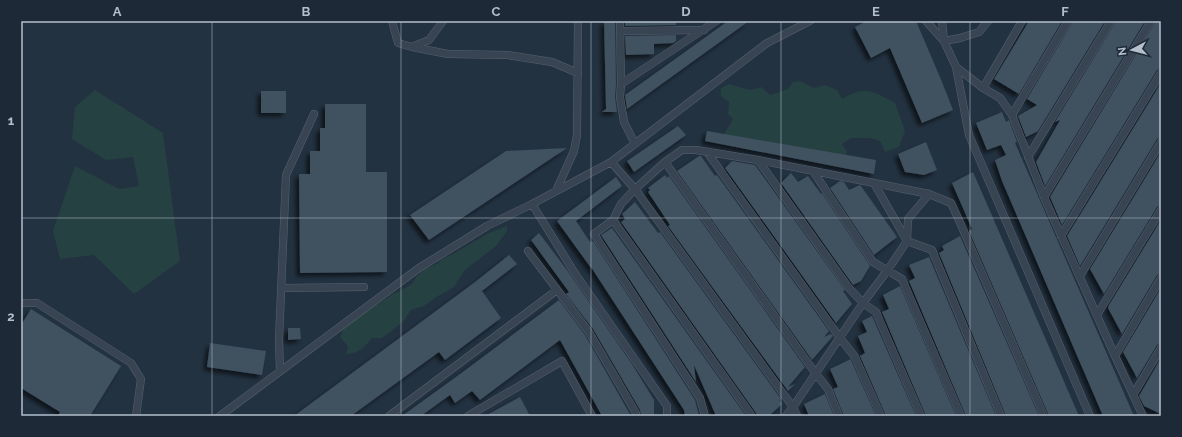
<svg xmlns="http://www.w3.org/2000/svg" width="1182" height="437" font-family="Raleway,sans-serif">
  <defs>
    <filter id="shadow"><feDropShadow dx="-3.5" dy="3.5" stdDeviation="2" flood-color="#0009"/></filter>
  </defs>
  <rect width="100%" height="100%" fill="#233241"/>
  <path fill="#254142" d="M800,81L814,88L825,85L837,90L842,99C864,85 874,91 895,103L905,131L899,147L885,152L880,141L870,138H851L842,144L847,152L845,162L723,136L733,119L728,114L729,102L721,96V88L729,84L750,90L761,87L770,95L788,89L793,82Z
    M95,90L163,133L180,261L134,294L94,255L60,259L53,231L75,166L119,189L139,186L133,157L106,160L72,139L75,107Z
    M507,226V231L496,246L465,270L454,287L438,296L424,306L411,310L403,322L382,338H372C365,347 358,354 346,354L348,346L340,337L344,327L393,294L402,290L413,283L416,277L426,268L437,264L442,259L453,254L489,233Z"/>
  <path fill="#3f5160" filter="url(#shadow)" d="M604,21H615L616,84L615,97L617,112H602L606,109Z
    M625,21H676V25L625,26Z
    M728,21H749L627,109L625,95Z
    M867,21H916L940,77L953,110L922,123L890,48L871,58L855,27Z
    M1029,21H1062L1019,94L994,79Z
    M1073,21H1105L1038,131L1026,137L1018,116L1037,105L1027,99Z
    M1116,21H1145L1045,186L1036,162L1060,120L1055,122Z
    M1156,21H1161V68L1157,70L1062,225L1050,197Z
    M676,35V41L673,43L654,44V54L626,55L625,36Z
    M1161,83V137L1157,139L1080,266L1067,236Z
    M261,91H286V113H261Z
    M325,104H366V172H387V272L300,273L299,174H310V151H320V128H325Z
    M1002,112L1006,122L1009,120L1017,142L1015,143L1134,416H1103L1002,181L995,160L1006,155L1001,145L987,150L976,123Z
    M678,126L686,135L634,172L627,161Z
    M707,131L876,160L874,174L705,141Z
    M926,142L937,170L924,175L905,172L898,154Z
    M567,148L429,240L410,215L506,151Z
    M1161,152V205L1157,207L1104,294L1090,269Z
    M699,156H701L715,176L717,175L829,331L824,337L831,334L833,336L812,360L677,171Z
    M732,161L755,165L845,290L843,291L852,304L836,323L725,168Z
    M973,172L1079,416H1049L969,231L972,229L952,183Z
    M791,173L798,182L808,176L821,194L822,193L870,266L861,281L853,285L781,183Z
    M665,175L667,178L669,176L805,367L788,387L795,384L788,391L668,226L670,225L648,192L650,190L648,188Z
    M616,177L622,186L576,221L590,242L593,241L695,400L699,416H685L684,410L591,267V268L557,221Z
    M840,181L844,182L849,190L860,185L861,186L897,237L874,255L830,188Z
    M635,202L658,233L660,232L781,399L779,400L782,404L769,416H757L756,413L621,222L625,219L622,214Z
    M1161,220V273L1157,275L1122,334L1108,308L1109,305Z
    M612,228L746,416H716L694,365L696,382L601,235Z
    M539,233L567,270L632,364L654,400V416H641L640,410L593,329L566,294L569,292L531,240Z
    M960,236L1039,416H1006L939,253L944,250L942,246Z
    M509,255L517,264L482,291L501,318L445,360L439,352L351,416H294L475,282Z
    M929,257L996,416H966L909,281L915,278L909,265Z
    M900,286L956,416H926L882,312L889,309L883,295Z
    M1161,288V343L1157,345L1137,378L1123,352Z
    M559,300L585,335L631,416H602L560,340L480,400L472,391L455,403L450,395L421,416H402L460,374Z
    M31,309L121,366L90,416H58L60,412L21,388V325Z
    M872,316L916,416H886L860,356L865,353L858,336L867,332L862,321Z
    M288,328H300L301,339L288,340Z
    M210,343L266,351L262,375L207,367Z
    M1161,358V414L1144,406L1139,396Z
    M851,359V360L876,416H844L833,389L838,387L830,369Z
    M825,394L834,416H809L804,404Z
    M520,397L530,416H485Z"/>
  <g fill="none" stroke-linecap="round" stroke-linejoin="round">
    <defs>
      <path id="lane" d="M392,21L398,43L412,47L429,40L443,21
        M620,21L621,84L620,97L624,122L635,144
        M926,21L944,41
        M942,21L944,41L956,67L983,88L1000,98L1012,115L1044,197L1115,356L1143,416
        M620,31L704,30
        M944,41L960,38L979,32L988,21
        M412,47L448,54L507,55L552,62L578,73
        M956,67L969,135L1090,416
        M621,84L716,21
        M983,88L1022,21
        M1012,115L1068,21
        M707,152L823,314L840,338L855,357L881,416
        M1028,157L1111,21
        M758,160L849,288L863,303L876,312L921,416
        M611,162L635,189L793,407L797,416
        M665,162L816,374L828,389L839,416
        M813,171L873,262L902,279L961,416
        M874,183L907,241L932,250L1001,416
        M556,191L574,151L577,135L578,21
        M1044,197L1151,21
        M532,204L574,272L667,406V416
        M613,220L752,416
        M1061,236L1161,73
        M528,251L589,332L636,413V416
        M1080,276L1161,142
        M282,288L364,287
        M21,303H37L131,363L141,379L136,416
        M1097,315L1161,210
        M1115,356L1161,278
        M280,371L279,340L286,175L314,114
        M1133,395L1161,348
        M220,416L419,268L487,226L532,204L611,162L767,43L810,21
        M389,416L557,290
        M468,416L562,361L592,416
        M705,416L700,398L594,234L613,220L621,204L635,189L665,162L682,150H696L758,160L874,183L929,194L951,203L962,227L1044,416
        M786,416L793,407L863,303L887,271L907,241L908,219L929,194"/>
    </defs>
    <use href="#lane" stroke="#56626e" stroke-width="8"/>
    <use href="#lane" stroke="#384451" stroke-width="7"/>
  </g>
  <path fill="none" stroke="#b4bfcb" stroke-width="1" stroke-opacity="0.55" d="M212,21V416M401,21V416M591,21V416M781,21V416M970,21V416M21,218H1161"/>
  <rect width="1182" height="437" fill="none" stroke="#1d2936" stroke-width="44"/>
  <g transform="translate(1132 50) rotate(263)" stroke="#1d2936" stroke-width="3" paint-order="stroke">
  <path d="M0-3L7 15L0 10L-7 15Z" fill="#b4bfcb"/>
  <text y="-6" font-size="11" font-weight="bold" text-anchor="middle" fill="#b4bfcb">N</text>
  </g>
  <rect x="22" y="22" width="1138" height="393" fill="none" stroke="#b4bfcb" stroke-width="1.5"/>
  <g font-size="13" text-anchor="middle" font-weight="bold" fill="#b4bfcb">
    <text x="117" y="16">A</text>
    <text x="306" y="16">B</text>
    <text x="496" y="16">C</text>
    <text x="686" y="16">D</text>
    <text x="876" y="16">E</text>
    <text x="1065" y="16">F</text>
    <text x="11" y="125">1</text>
    <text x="11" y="321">2</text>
  </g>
</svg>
